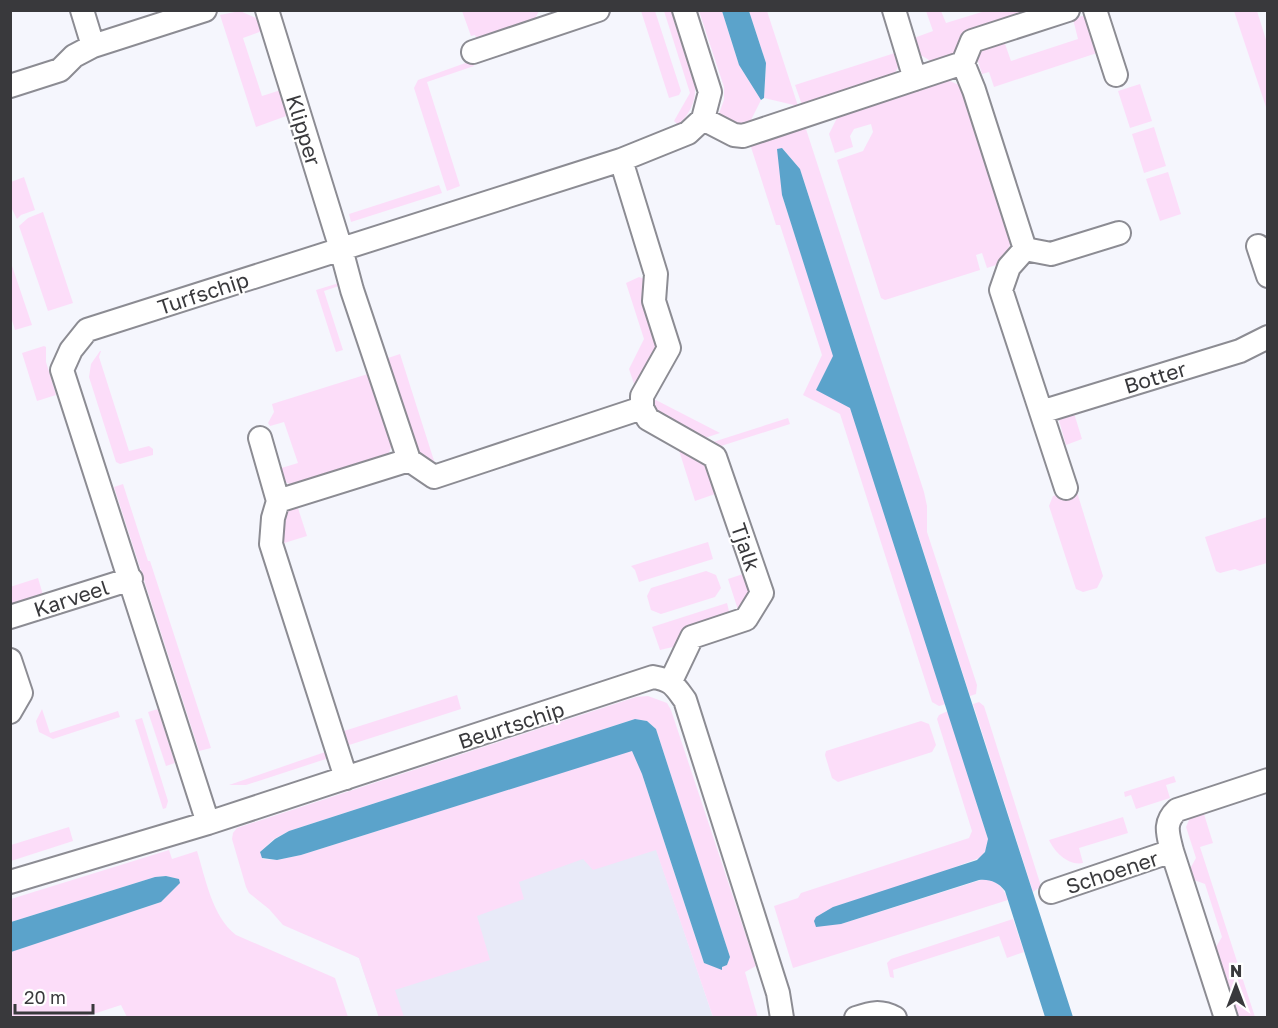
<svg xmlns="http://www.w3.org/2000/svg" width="1278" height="1028" font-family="'Golos Text',sans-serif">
  <rect width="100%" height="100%" fill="#f5f6fd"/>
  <path fill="#e8eaf8" d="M632,778L713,1017H379L359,958L350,953Z"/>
  <path fill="#fcddf9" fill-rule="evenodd" d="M240,11L258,19L262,31L243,38L262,96L281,90L289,115L256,127L220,15Z
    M462,11H539L532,24L478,42L475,35L471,36Z
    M641,11H655L681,91L679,95L669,98Z
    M664,11H671L695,87C696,102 689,115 678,125L674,121L690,93Z
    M699,11H722L739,65L761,100L750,122L739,126L718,116L724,100V87Z
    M749,11H767L798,106L764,98L766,63Z
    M926,11H941L946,23L985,11H1032L963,33L951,58L934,63L919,54L914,38L933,31Z
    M1234,11H1257L1267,43V110Z
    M1082,16L1087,17L1097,53L994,87L989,72L982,74L977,58L982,48L1004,41L1011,61L1078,39L1073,19Z
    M898,52L901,62L893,76L802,105L795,85Z
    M471,61L474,66L427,82L460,186L447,191L414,88L418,80Z
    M948,80L963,87L1012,240L1002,263L987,268L982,253L976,255L980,270L885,300L881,298L837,160L863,151L873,132L871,124L854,129L850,136L853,147L835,153L829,134L838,116Z
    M1140,84L1152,121L1130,128L1118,91Z
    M805,126L924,492L927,506V532L977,685L976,694L970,696L800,169L782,148V195L946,704L939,706L932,702L840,414L803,395L822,355L780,225H776L750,144Z
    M1154,127L1166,166L1144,173L1132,134Z
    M1168,172L1181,214L1160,221L1146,179Z
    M24,177L35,210L21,215L17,219L11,207V182Z
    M439,185L442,193L351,222L349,214Z
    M43,212L73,303L48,311L19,226L28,218Z
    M10,260L32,325L15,330L11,317Z
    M639,277L650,281L660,346L636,390L629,369L644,339L626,283Z
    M339,283V286L324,291L343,350L336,352L316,290Z
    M44,346L46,347V362L56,395L37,401L22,353Z
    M100,351H101L99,357L129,451L149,446L153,449V455L120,464L116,462L89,377L91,364Z
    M400,354L436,467L421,462L388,358Z
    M371,373L393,442L388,455L294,486L281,480L278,469L298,463L284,422L270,426L268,423L274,412L272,404Z
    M652,398L720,433L705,438L657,414Z
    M1073,410L1082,439L1066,445L1058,417Z
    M788,418L790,424L721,446L713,442Z
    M677,444L707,460L718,493L695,501Z
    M123,484L148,561H150L211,748L199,751L114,487Z
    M1076,489L1103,576L1097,588L1083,592L1076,589L1049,506L1053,496Z
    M297,505L307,536L281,544C282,527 279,512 297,505Z
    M1267,517V563L1240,571L1235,569L1220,573L1216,571L1205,537Z
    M708,542L713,559L639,582L635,570L631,566Z
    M706,571L716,575L721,588L715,597L661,614L651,610L647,596L651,588Z
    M743,574L751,597L739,613L728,579Z
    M38,578L44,598L11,607L10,587Z
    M727,603L730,615L677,646L660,650L652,627Z
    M457,695L461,709L346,746L341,732Z
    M648,696L667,703L671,710L756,966L745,972L758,1018L713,1017L656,850L593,870L583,859L519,882L524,899L477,916L490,960L395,990L404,1017L379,1018L359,958L283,925L269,909L249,893L246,887L232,839L233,833L237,828L636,697ZM635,719L647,721L656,729L730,957L727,965L721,967L722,969L704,963L642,774L633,750L301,855L277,860L263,859L260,852L274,839L289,831Z
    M979,702L984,706L1040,883V887L1033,892L973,704Z
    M42,709L50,733L118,711L120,717L53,739L39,732L36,721Z
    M158,709L175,763L166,766L148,712Z
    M948,711L988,839L987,848L982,857L912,883L833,907L841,924L984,879C997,880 1004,888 1008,900L793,968L774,906L798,898L801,893L969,838L972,831L937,719L939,715Z
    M142,718L168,801L166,808L163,809L135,720Z
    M921,721L929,724L936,745L932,752L838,782L832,778L825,755L826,751Z
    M328,751L329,758L246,785H229Z
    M1174,776L1176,782L1166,785L1170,798L1136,809L1131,795L1125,797L1124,792Z
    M1203,811L1213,843L1200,847L1255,1017H1239L1216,947L1222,937L1205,884L1194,880L1190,869L1196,858L1186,827L1191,815Z
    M1123,817L1128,833L1079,848L1083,863C1069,866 1055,853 1049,840Z
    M69,827L73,841L11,861V845Z
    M169,850L172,859L197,851C206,880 212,916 236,935L335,978L348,1017H127L121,1005L84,1017H11L10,952L161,902L178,879L166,876L155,877L11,922V899Z
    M1013,919L1024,952L1007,958L999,936L893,970L894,978L890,977L887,963L891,959Z"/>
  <path fill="#5ba3cb" d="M722,11H749L766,63L764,98L761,100L739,65Z
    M782,148L800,169L1073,1017H1045L1005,891C998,882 990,879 979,880L841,924L816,927L814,921L816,917L833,907L977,860L985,852L988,839L850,408L816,390L833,356L782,195L777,149Z
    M635,719L647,721L656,729L730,957L727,965L722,967V970L704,963L642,774L632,751L301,855L277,860L262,858L260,852L275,839L289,831Z
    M166,876L179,879L180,883L161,902L11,952V922L155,877Z"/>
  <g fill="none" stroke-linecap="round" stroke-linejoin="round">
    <defs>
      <path id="minor" d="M82,10L93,46
        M267,10L341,249L352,290L409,460L434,477L642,408
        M894,10L915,79
        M1095,10L1116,75
        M473,52L598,10
        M10,86L60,70L74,56L93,46L205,10
        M703,119L734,135L743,136L963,63
        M621,160L656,274L654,301L669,348L642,396V408L648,419L715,457L762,593L746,619L692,637L671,681
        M1258,246L1268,276
        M1025,249L974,90L963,63L972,41L1068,10
        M1025,249L1009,267L1001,290L1066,488
        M1025,249L1051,254L1119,233
        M1041,412L1240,351L1268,337
        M260,438L278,501L273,518L271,544L346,778
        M278,501L409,460
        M10,617L131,579
        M10,660L21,693L10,712
        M208,823L62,370L71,350L87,330L621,160L688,133L703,119L710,92L684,10
        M10,882L208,823L653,677C672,680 674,685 685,700L778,993L782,1018
        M1051,892L1172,851
        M856,1018C871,1013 880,1010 895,1018
        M1226,1018L1172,851C1168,834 1163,823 1177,810L1268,780"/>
    </defs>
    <use href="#minor" stroke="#8c8c93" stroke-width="26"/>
    <use href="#minor" stroke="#fff" stroke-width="22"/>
  </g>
  <g text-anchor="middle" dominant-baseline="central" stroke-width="4.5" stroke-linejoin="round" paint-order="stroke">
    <g font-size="21" fill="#39393c" stroke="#fff">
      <text transform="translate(304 130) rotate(73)">Klipper</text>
      <text transform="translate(203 293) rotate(-18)">Turfschip</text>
      <text transform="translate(1155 377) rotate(-17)">Botter</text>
      <text transform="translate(746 547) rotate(71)">Tjalk</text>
      <text transform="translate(71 598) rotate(-18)">Karveel</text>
      <text transform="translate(511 725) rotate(-18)">Beurtschip</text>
      <text transform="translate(1112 872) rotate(-18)">Schoener</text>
    </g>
  </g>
  <rect width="1278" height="1028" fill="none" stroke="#39393c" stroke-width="24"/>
  <g transform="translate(1236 986)" stroke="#ffffff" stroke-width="4.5" paint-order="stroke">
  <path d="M0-4.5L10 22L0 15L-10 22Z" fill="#39393c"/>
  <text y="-9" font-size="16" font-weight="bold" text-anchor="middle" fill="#39393c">N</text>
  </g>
  <path d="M15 1004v9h78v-9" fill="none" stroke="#39393c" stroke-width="3"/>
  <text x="24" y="1004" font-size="18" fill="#39393c" stroke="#ffffff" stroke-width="4.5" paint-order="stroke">20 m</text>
</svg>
